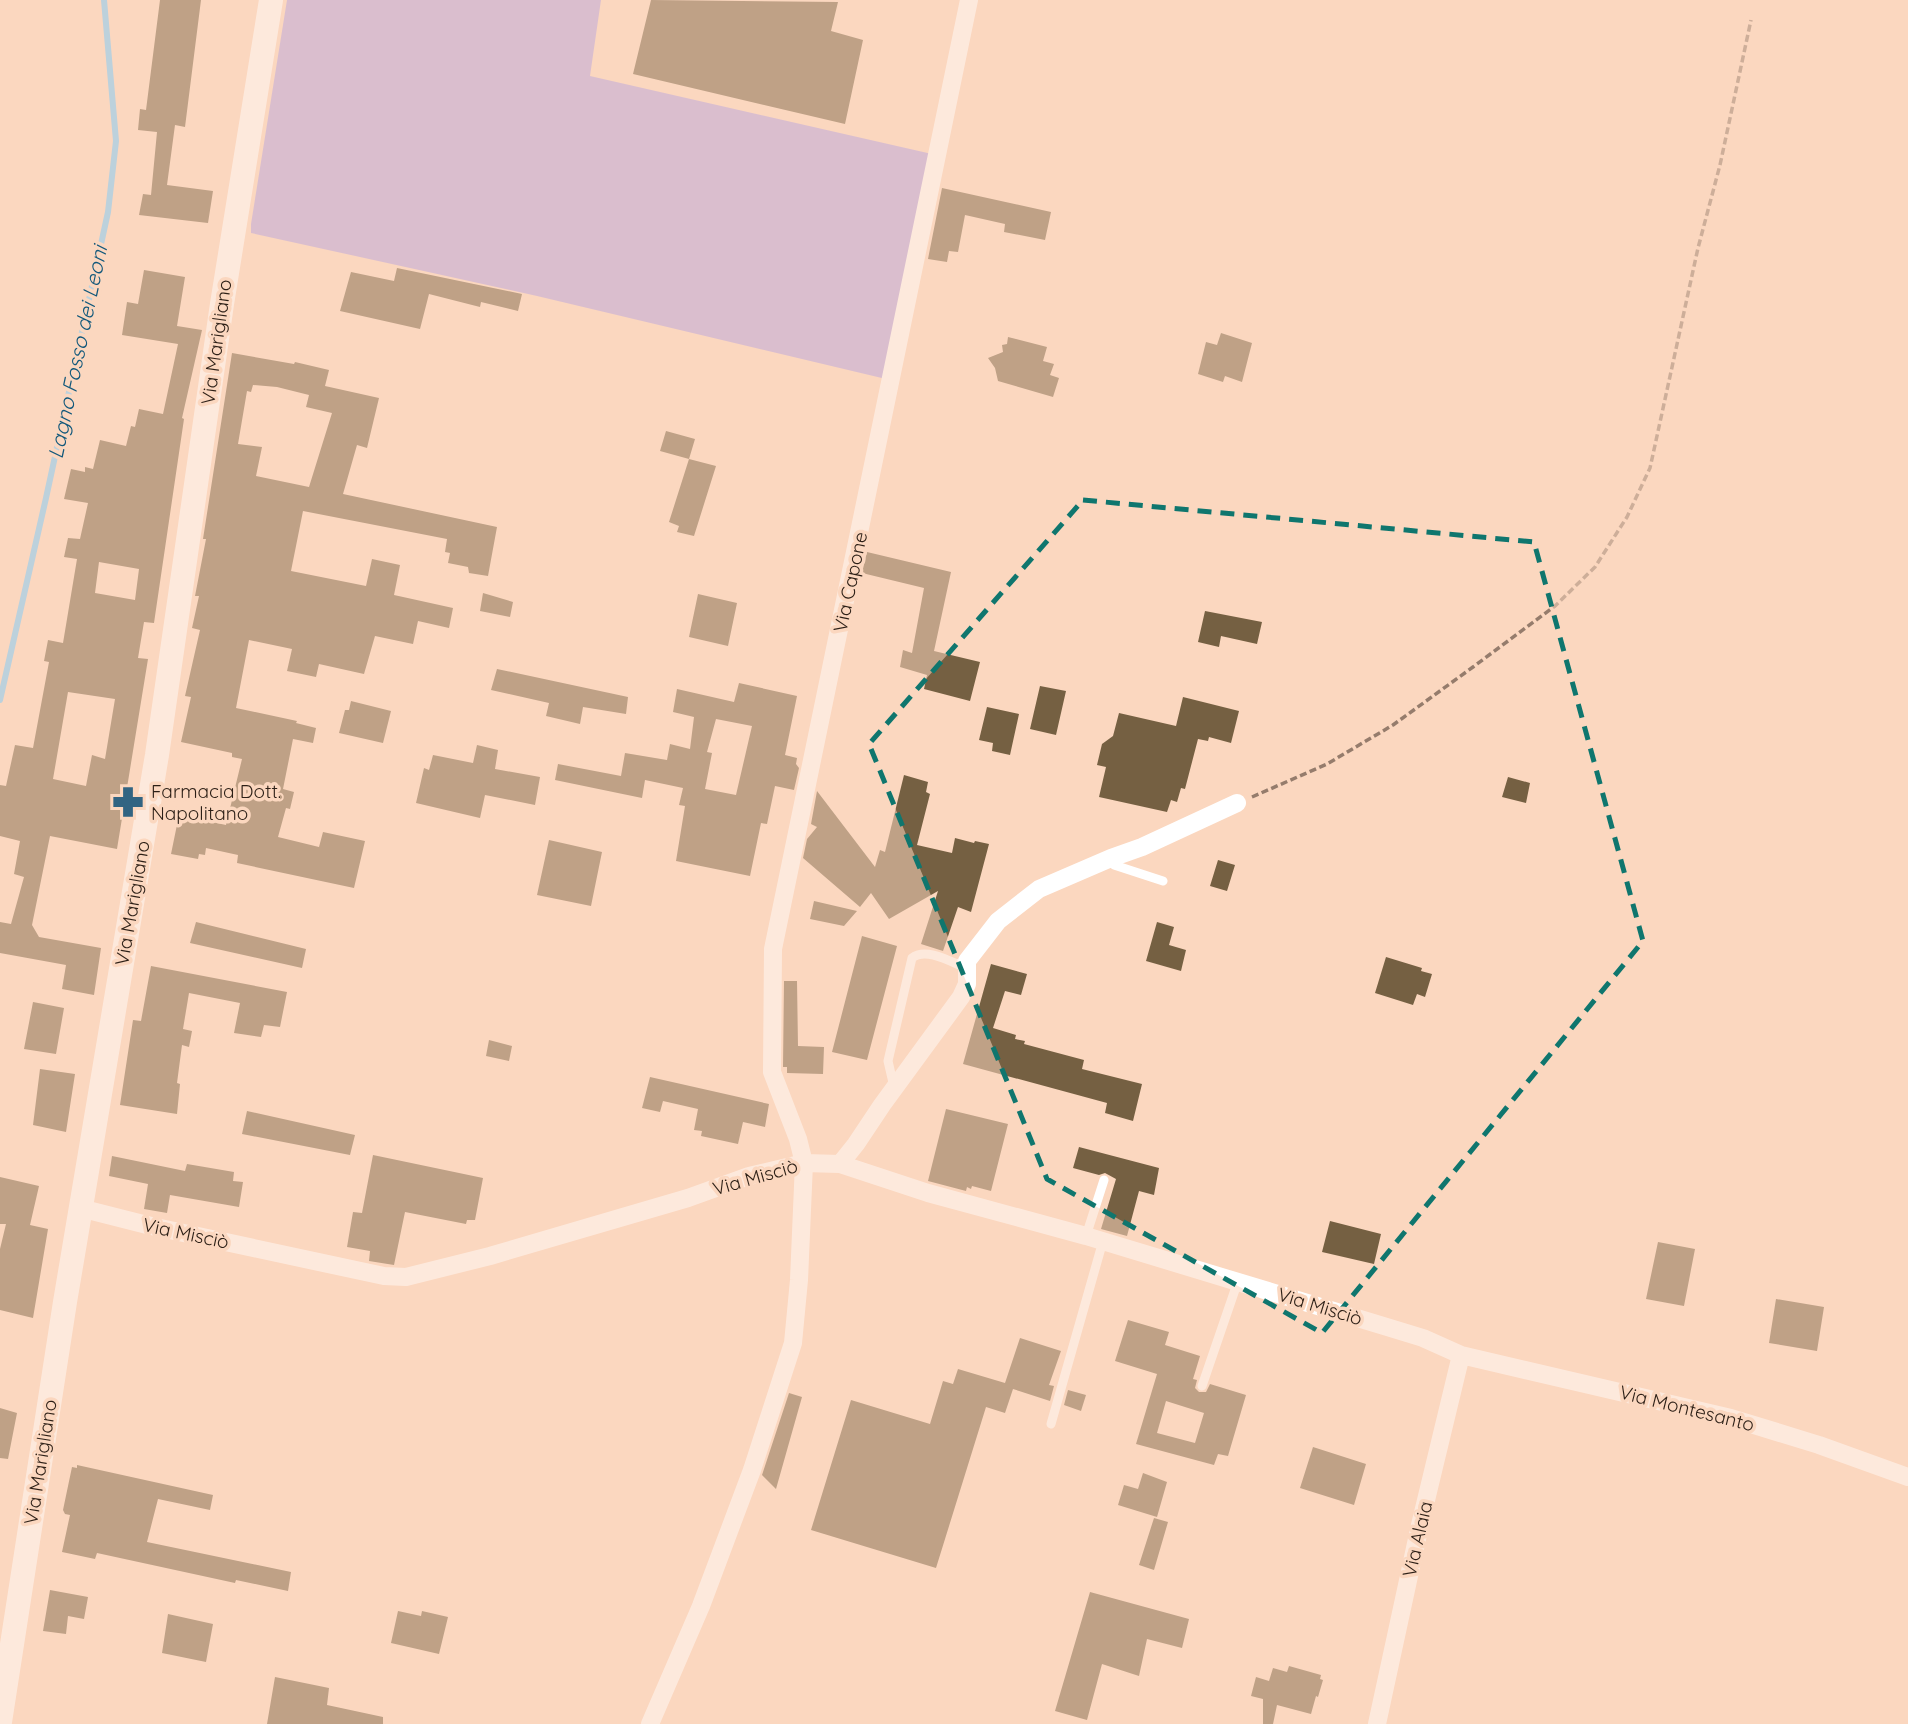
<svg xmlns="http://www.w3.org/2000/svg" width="1908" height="1724" font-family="Quicksand,sans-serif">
  <rect width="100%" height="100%" fill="#fbd7bf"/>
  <path fill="#b2a1e1" d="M287,0H601L590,76L932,154L886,379L537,296L251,233V224Z"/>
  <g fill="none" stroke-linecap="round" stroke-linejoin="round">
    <path stroke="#6fc9fe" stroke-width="6" d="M0,700L46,498L108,212L116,141L104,0"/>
  </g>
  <path fill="#756042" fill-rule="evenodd" d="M160,0H201L185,127L175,125L167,185L213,191L208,223L139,215L143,194L151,195L157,132L138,130L140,109L146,110Z
    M651,0L838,2L831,31L863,40L845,124L633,74Z
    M942,188L1051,212L1045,240L1004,232L1005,224L965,215L958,252L949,251L947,262L928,259Z
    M397,268L522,294L518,311L481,302L480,307L429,294L420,329L340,311L351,272L394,281Z
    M144,270L185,277L177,326L202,330L182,418L184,419L154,623L144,622L138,658L148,659L117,849L50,836L32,925L39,937L101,948L94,995L62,989L66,965L0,953V922L11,924L24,877L14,874L20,841L0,836V785L6,786L15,745L33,748L49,662L44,661L48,640L63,643L77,559L64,557L68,538L80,539L88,503L64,499L71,469L85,472V467L93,469L100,440L126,446L131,426L135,427L139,409L163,414L178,344L122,335L127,302L138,304ZM99,562L139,569L135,600L95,593ZM68,692L115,699L105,759L92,755L86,786L53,779Z
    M1221,333L1252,343L1242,382L1225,376L1223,382L1198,374L1206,342L1217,345Z
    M1008,337L1047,347L1043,361L1054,364L1050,375L1059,378L1053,397L998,381L995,368L988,358L1003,352L1002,345L1007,344Z
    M232,353L294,364L295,362L329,370L325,386L379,398L367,448L357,445L343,494L497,527L488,576L469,573L468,567L448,563L450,553L445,552L447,539L303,511L291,571L366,586L372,559L400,565L394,595L453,608L449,628L418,621L413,644L375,636L364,674L319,664L316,677L287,671L292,649L249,640L236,708L297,721L296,723L316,728L313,743L293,739L283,789L294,792L290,809L286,808L278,837L319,847L323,832L365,841L354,888L237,863L238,855L206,848L205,855L199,854L198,859L171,854L179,815L226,825L242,759L232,757V753L181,742L191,697L185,696L200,630L192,628L199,596H195L206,539H203ZM253,385L277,387L309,395L306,407L332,413L309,487L256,476L262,447L238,444L247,391L251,392Z
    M666,431L695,439L689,459L660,451Z
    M689,459L716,466L694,536L677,532L679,526L669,522Z
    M867,552L951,572L934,651L980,662L970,701L924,689L927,675L900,667L903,650L912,653L924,588L862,573Z
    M483,593L513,602L510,617L480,611Z
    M698,594L737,603L728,646L689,637Z
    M1205,611L1262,622L1257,644L1221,636L1219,647L1198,642Z
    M497,669L628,697L626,714L583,707L580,724L546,716L549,703L491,690Z
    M739,683L797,696L785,755L797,758L796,764L799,768L794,790L775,786L767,824L761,823L750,876L676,861L685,806L679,805L683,788L645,780L642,798L555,780L558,764L621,776L625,753L667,760L670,744L690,749L694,717L673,712L677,689L734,702ZM716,719L752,726L736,795L705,789L712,753L707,752Z
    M1040,686L1066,691L1056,735L1030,729Z
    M1183,697L1239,711L1231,743L1209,737L1208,741L1198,739L1185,789L1181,788L1177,802L1171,800L1167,812L1099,797L1106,767L1097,765L1102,744L1113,736L1119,713L1176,726Z
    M351,701L391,711L383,743L339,733L345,710H349Z
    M987,707L1019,714L1010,755L992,751L993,743L979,740Z
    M477,745L498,750L495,769L540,777L535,805L485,795L480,818L416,803L424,768L429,770L433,755L473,763Z
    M904,775L928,782L926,792L930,794L917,845L952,853L955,838L974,843L975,841L989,844L971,912L958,907L943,951L921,944L938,891L889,919L871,893L860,907L803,858L807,839L817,827L811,824L817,791L875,867L880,850L885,852Z
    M1508,777L1530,783L1526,803L1502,797Z
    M549,840L602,852L591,906L537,895Z
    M1218,860L1235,865L1227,891L1210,886Z
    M814,901L857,911L844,926L810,919Z
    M196,922L306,949L302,968L190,943Z
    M1157,922L1174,927L1169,945L1186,950L1181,971L1146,961Z
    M862,936L897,946L867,1060L832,1052Z
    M1386,957L1422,968L1421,971L1432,974L1425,997L1417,994L1413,1005L1375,993Z
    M991,964L1027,974L1021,995L1005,991L993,1028L1016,1035L1015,1039L1025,1041L1024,1044L1084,1060L1082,1069L1142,1084L1133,1121L1105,1113L1107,1103L963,1064Z
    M151,966L287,992L280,1027L264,1025L261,1037L234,1033L240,1003L189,993L183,1029L192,1031L189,1047L182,1045L177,1083L180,1084L177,1114L120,1105L133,1020L141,1021Z
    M784,981H797L798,1046L824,1047L823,1074L787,1073V1067H783Z
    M33,1002L64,1008L56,1054L24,1049Z
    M489,1040L512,1046L509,1061L486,1056Z
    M40,1069L75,1074L66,1132L33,1125Z
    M650,1077L769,1104L765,1127L743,1122L738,1144L701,1136L702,1131L694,1130L698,1109L663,1101L660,1112L642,1108Z
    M946,1109L1008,1124L991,1191L972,1186L971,1189L967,1187L966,1191L928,1181Z
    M247,1111L355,1135L350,1155L242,1134Z
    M1079,1147L1159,1168L1154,1195L1139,1191L1127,1236L1101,1229L1116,1179L1105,1173L1099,1175L1073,1168Z
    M373,1155L483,1178L475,1220H467L466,1224L405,1212L394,1265L369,1261L370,1251L347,1247L353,1212L362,1213Z
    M112,1156L185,1171L187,1164L234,1172L233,1181L243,1182L239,1207L170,1195L167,1213L144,1209L148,1184L109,1176Z
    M0,1177L39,1186L30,1225L48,1229L33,1318L0,1310V1249L6,1224H0Z
    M1330,1221L1381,1234L1374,1264L1322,1252Z
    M1658,1242L1695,1249L1684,1306L1646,1299Z
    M1776,1299L1824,1307L1817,1351L1769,1343Z
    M1128,1320L1169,1332L1165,1345L1200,1356L1193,1379L1197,1380L1195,1388L1199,1392H1206L1210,1384L1246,1395L1228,1456L1218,1454L1214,1465L1136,1444L1157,1374L1115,1361ZM1166,1401L1204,1413L1195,1443L1157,1433Z
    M1020,1338L1061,1351L1049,1385L1054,1386L1050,1401L1013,1389L1005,1413L986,1407L936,1568L811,1530L851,1400L930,1424L943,1381L953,1384L958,1369L1005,1383Z
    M1068,1390L1086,1395L1081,1411L1064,1405Z
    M789,1393L802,1397L776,1489L762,1475Z
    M0,1408L17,1413L8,1459L0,1458Z
    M1313,1447L1366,1464L1354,1505L1300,1488Z
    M77,1465L213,1495L210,1510L158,1499L147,1542L291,1572L288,1591L236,1580L235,1583L97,1553L95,1559L62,1552L70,1515L65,1514L63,1510L72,1467L77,1468Z
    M1143,1473L1167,1482L1157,1517L1118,1505L1124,1485L1138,1489Z
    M1154,1518L1168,1522L1154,1570L1139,1565Z
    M50,1590L88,1597L84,1619L68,1616L66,1634L43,1631Z
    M1090,1592L1189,1619L1182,1648L1147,1639L1139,1676L1102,1664L1087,1720L1055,1711Z
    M398,1611L421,1616L422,1611L448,1617L439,1654L391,1643Z
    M168,1614L213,1624L206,1662L162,1653Z
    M1289,1666L1321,1675L1320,1679L1323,1680L1318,1697L1316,1696L1311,1714L1277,1705L1273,1724H1263V1699L1251,1696L1256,1677L1269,1681L1273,1668L1287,1672Z
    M275,1677L329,1688L327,1705L383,1717V1724H267Z"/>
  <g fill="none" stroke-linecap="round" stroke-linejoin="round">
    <path stroke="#957c6c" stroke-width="3.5" stroke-dasharray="7 3.5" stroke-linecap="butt" d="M1252,797L1327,764L1393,725L1473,667L1555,606L1595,567L1627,517L1650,468L1698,248L1720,165L1751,20"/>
    <path stroke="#fff" stroke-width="9" d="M1111,858L1114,865L1163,881
      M894,1087L888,1061L912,958C926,947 951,962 966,968
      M1086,1236L1104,1180
      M1202,1386L1238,1281
      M1051,1424L1103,1241"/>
    <path stroke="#fff" stroke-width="18" d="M840,1164L856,1144L882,1105L961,997L967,984V961L998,921L1039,889L1111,858L1142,847L1237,803
      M80,1208L151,1226L384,1276L406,1277L490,1256L688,1198L749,1176L804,1163L840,1164L928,1193L1086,1236L1387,1327L1423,1338L1461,1355L1731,1418L1819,1445L1908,1477
      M650,1724L701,1606L752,1470L793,1343L799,1280L804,1163L798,1139L772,1072L773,949L969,0
      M1377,1724L1420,1525L1461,1355"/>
    <path stroke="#fff" stroke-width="24" d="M0,1722L65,1302L157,755L222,304L271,0"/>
  </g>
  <path d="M0 0H1908V1724H0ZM1083,500L1534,542L1643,941L1322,1333L1047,1179L869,744Z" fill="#fbd7bf" fill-opacity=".55" fill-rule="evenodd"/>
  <path fill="none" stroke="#0f766e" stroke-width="5" stroke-dasharray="14 9" stroke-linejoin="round" d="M1083,500L1534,542L1643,941L1322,1333L1047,1179L869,744Z"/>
  <defs>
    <symbol id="pharmacy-bare" viewBox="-9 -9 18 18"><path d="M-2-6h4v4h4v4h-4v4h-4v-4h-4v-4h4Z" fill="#326482" stroke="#fbd7bf" stroke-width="2.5" paint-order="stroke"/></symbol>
  </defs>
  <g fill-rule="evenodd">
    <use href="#pharmacy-bare" x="106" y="780" width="44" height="44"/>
  </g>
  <g text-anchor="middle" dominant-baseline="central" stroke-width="7" stroke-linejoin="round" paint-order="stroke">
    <g font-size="19" fill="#2c1f16" stroke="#fbd7bf">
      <text transform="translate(216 342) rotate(-82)">Via Marigliano</text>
      <text transform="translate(850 582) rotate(-78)">Via Capone</text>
      <text transform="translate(132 903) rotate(-80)">Via Marigliano</text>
      <text transform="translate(755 1177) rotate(-16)">Via Misciò</text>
      <text transform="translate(186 1233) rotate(12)">Via Misciò</text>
      <text transform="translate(1320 1306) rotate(17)">Via Misciò</text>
      <text transform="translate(1687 1408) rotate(14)">Via Montesanto</text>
      <text transform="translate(40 1462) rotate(-81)">Via Marigliano</text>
      <text transform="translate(1417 1539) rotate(-77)">Via Alaia</text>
    </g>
    <g font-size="19" fill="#2c1f16" stroke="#fbd7bf" text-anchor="start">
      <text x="151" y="791">Farmacia Dott.<tspan x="151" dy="22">Napolitano</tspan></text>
    </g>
    <g font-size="21" font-style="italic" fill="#12587b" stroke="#fbd7bf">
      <text transform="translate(77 352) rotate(-78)">Lagno Fosso dei Leoni</text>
    </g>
  </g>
</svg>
